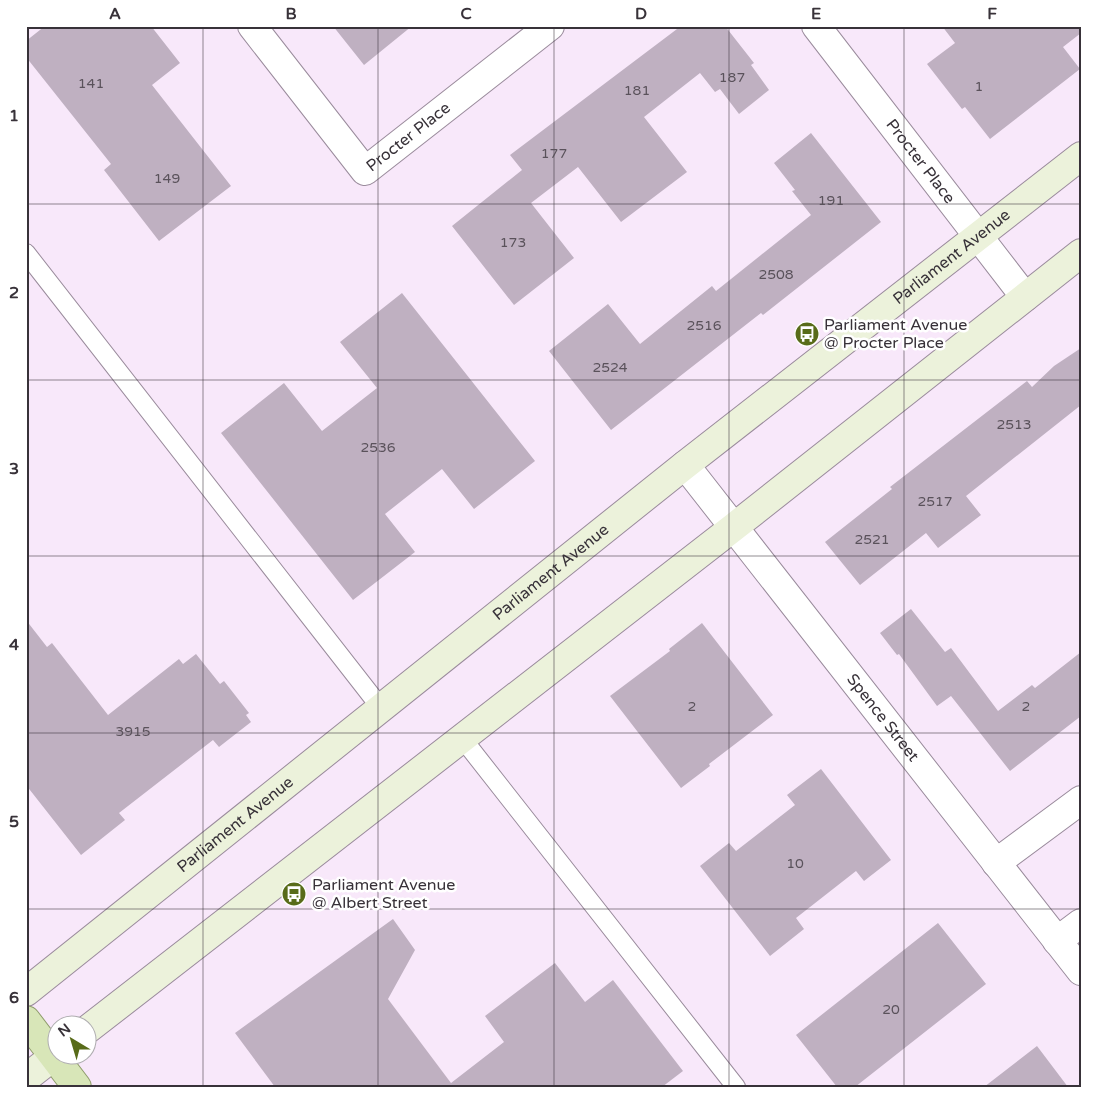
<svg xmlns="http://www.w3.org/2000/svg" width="1107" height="1113" font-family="'Varela Round',sans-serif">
  <rect width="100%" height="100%" fill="#f8e8fa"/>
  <path fill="#bfb0c1" d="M45,26H151L180,63L152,85L231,186L159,241L104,170L111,164L26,57V41Z
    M333,26H412L364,65Z
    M681,26H725L754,63L751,65L769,90L739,114L720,89L715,92L700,73L644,117L687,172L621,222L578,167L531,203L574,258L514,305L452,226L522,170L510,155Z
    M942,26H1081V33L1063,47L1080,69L990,139L965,107L962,109L927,64L955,43Z
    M811,133L881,222L763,315L761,313L611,430L549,351L608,304L640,344L712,286L716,291L811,215L792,191L795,190L774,163Z
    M402,293L535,461L474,509L442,469L385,514L415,552L353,600L221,433L284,383L322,431L377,388L340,342Z
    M1081,348V405L966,496L981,515L938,548L926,533L860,585L825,542L892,489L890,487L1027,381L1032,387L1054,366Z
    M911,609L945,652L951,648L998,711L1032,685L1035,688L1081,652V716L1010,771L951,696L937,706L899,654L897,655L880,633Z
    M26,620L47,647L52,643L108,715L179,659L183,664L196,654L220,684L224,681L249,713L246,715L251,722L219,747L213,740L119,813L125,820L81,855L26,785Z
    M702,623L773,715L709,764L710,766L681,788L610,696L670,651L669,649Z
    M821,769L891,860L864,881L856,871L796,918L804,929L770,956L700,866L729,843L736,851L795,805L787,795Z
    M393,919L415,950L388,999L451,1083L504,1042L485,1016L555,963L585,1002L613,980L683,1071L662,1087H275L235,1033Z
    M938,923L986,984L855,1087H837L796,1035Z
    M1037,1046L1068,1087H984Z"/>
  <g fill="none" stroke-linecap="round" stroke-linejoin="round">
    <defs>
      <path id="lane" d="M26,253L381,708
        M462,738L736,1087"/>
      <g id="street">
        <path id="s1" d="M252,26L365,171L550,26"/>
        <path id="s2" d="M816,26L1025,297"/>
        <path id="s3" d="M685,465L1081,971"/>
        <path d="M996,863L1081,800"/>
        <path d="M1057,941L1081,923"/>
      </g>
      <g id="secondary">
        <path id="s4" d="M26,992L685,465L1081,156"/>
        <path d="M88,1029L734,527L1081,253"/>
        <path d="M26,1078L58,1053"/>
      </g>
      <path id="primary" d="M26,1020L77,1087"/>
    </defs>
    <use href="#lane" stroke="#9a8b9c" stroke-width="20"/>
    <use href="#street" stroke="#9a8b9c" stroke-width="30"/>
    <use href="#secondary" stroke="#9a8b9c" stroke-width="30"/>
    <use href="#primary" stroke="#8f9c6c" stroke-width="30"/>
    <use href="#lane" stroke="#fff" stroke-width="18"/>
    <use href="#street" stroke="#fff" stroke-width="28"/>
    <use href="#secondary" stroke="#ecf2db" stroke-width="28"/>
    <use href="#primary" stroke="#d8e6b8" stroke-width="28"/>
  </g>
  <path fill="none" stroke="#383239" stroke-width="1" stroke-opacity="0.55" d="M203,26V1087M378,26V1087M554,26V1087M729,26V1087M904,26V1087M26,204H1081M26,380H1081M26,556H1081M26,733H1081M26,909H1081"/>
  <defs>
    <symbol id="bus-disc" viewBox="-11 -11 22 22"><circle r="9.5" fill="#586b19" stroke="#fff"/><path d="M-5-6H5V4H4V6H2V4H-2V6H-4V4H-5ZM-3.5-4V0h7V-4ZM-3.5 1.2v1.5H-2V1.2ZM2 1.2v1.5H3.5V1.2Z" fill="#fff"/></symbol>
  </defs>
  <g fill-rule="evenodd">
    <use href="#bus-disc" x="793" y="320" width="28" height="28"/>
    <use href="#bus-disc" x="280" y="880" width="28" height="28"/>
  </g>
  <g text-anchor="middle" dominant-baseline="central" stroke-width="5" stroke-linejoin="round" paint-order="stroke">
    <g font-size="14" fill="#5a525b">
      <text x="732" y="77">187</text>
      <text x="91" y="83">141</text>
      <text x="979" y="86">1</text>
      <text x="637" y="90">181</text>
      <text x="554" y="153">177</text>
      <text x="167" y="178">149</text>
      <text x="831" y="200">191</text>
      <text x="513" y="242">173</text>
      <text x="776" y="274">2508</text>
      <text x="704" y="325">2516</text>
      <text x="610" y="367">2524</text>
      <text x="1014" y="424">2513</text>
      <text x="378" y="447">2536</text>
      <text x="935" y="501">2517</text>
      <text x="872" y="539">2521</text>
      <text x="692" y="706">2</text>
      <text x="1026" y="706">2</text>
      <text x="133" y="731">3915</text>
      <text x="795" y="863">10</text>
      <text x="891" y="1009">20</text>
    </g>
    <g font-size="16" fill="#383239" stroke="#fff">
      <text stroke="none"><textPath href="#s1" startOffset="239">Procter Place</textPath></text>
      <text stroke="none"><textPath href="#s2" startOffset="171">Procter Place</textPath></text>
      <text stroke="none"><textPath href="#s4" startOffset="1182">Parliament Avenue</textPath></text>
      <text stroke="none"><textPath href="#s4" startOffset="672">Parliament Avenue</textPath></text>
      <text stroke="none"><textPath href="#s3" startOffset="321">Spence Street</textPath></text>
      <text stroke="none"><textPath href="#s4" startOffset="268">Parliament Avenue</textPath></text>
    </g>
    <g font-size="16" fill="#383239" stroke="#fff" text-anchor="start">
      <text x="824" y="325">Parliament Avenue<tspan x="824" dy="18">@ Procter Place</tspan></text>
      <text x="312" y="885">Parliament Avenue<tspan x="312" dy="18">@ Albert Street</tspan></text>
    </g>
  </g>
  <rect width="1107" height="1113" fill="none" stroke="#ffffff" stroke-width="55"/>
  <g transform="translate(72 1040) rotate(322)"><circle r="24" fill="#ffffff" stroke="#afadb0"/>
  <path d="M0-4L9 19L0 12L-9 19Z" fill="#586b19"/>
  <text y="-8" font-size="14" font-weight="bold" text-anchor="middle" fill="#383239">N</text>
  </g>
  <rect x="28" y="28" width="1052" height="1058" fill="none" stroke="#383239" stroke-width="2"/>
  <g font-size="16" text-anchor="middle" font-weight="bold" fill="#383239">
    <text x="115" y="19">A</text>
    <text x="291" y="19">B</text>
    <text x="466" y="19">C</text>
    <text x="641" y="19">D</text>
    <text x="816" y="19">E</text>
    <text x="992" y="19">F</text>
    <text x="14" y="121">1</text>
    <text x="14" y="298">2</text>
    <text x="14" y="474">3</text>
    <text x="14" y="650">4</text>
    <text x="14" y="827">5</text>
    <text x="14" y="1003">6</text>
  </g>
</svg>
